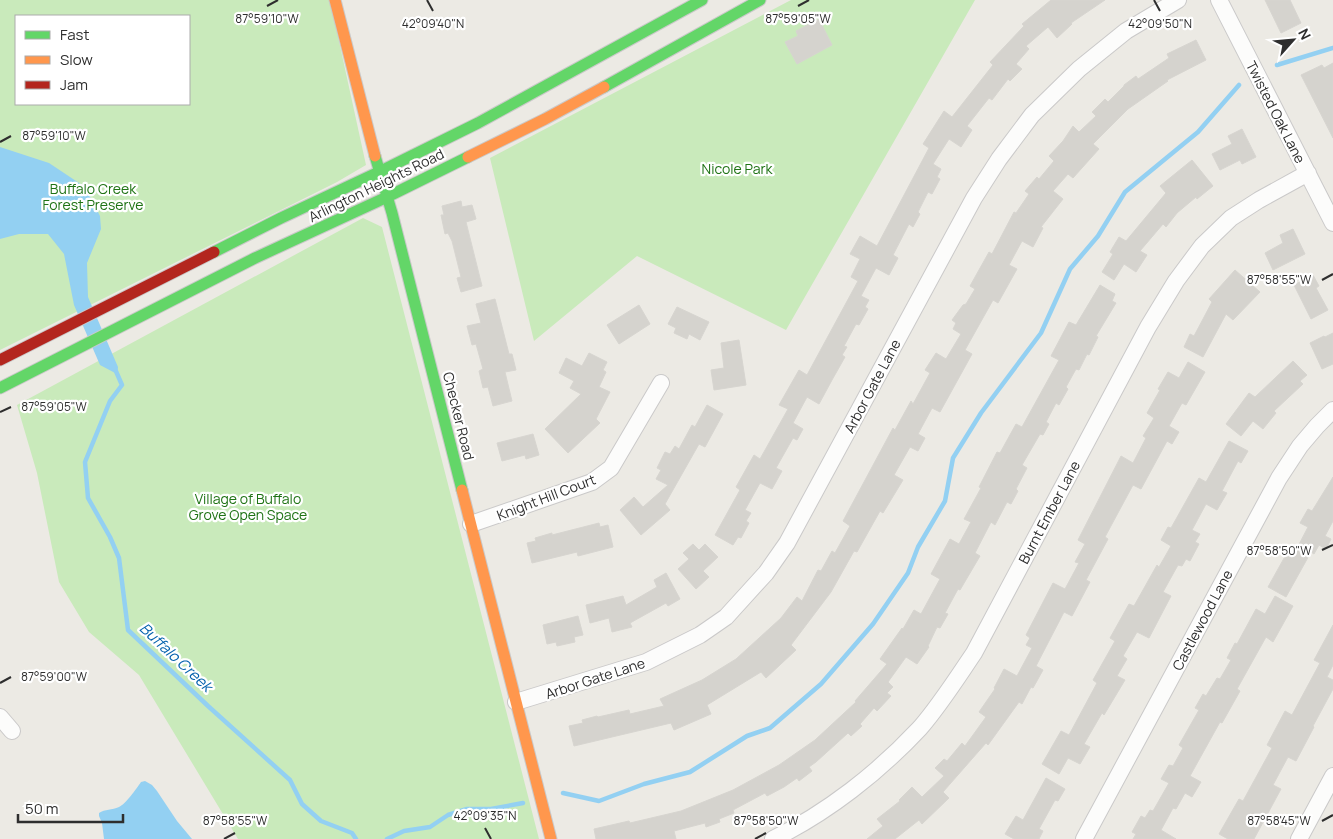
<svg xmlns="http://www.w3.org/2000/svg" width="1333" height="839" font-family="Manrope,sans-serif">
  <rect width="100%" height="100%" fill="#eceae4"/>
  <path fill="#c9eabb" fill-rule="evenodd" d="M0,0H330L366,165L337,182L0,350ZM16,16H189V104H16Z
    M791,0H975L786,330L637,256L534,341L490,158Z
    M363,218L382,227L539,839H238L139,675L89,632L59,582L37,473L17,405Z"/>
  <path fill="#93d0f2" d="M0,147L49,163L85,187L100,216L101,229L87,263L88,297L118,367L117,374L100,365L74,305L64,254L48,234H19L0,239Z
    M145,781L152,785L157,791L177,821L192,839H104L102,823L99,816V813C105,809 112,810 119,807C126,804 136,789 141,782Z"/>
  <g fill="none" stroke-linecap="round" stroke-linejoin="round">
    <path stroke="#93d0f2" stroke-width="4.5" d="M1277,65L1333,48
      M115,369L122,385L110,401L85,462L88,498L110,537L119,558L128,630L208,706L290,780L302,804L321,821L352,833L356,839
      M563,793L599,801L644,784L690,772L747,736L770,728L821,684L873,624L908,573L918,547L945,501L953,458L981,413L1041,333L1070,269L1098,236L1125,192L1198,132L1239,85
      M387,839L404,831L430,827L448,815L467,809H491L523,803"/>
  </g>
  <path fill="#d5d3ce" stroke="#d7d5d0" d="M1051,0H1105L1071,23L1072,24L1057,38L1048,27L1026,46L1029,49L1016,64L1022,69L1010,81L1008,79L992,100L989,98L967,126L972,130L961,147L949,139L933,164L941,169L937,177L940,179L932,194L928,192L918,212L920,214L913,227L909,224L893,255L898,258L889,275L876,268L861,296L869,300L865,307L868,309L859,325L856,324L844,346L847,347L842,355L845,357L832,380L819,404L807,397L793,423L803,429L797,440L793,438L776,468L782,471L772,489L760,483L745,510L751,513L746,521L749,523L741,538L738,537L733,545L715,535L740,490L736,487L754,455L760,459L788,409L779,405L799,370L807,375L858,281L851,277L860,259L850,254L860,236L877,246L929,148L923,144L944,111L952,117L993,65L990,62L1024,26L1022,24Z
    M1265,0H1290L1301,23L1281,33Z
    M819,19L832,45L797,64L785,42L798,36L796,31Z
    M1196,40L1206,60L1167,80L1168,81L1128,109L1093,144L1099,149L1073,178L1068,174L1053,191L1063,199L1041,227L1043,228L1033,247L1022,241L1009,265L1017,269L998,303L993,300L965,350L972,354L940,412L932,408L918,434L925,438L918,451L910,447L894,475L903,480L883,513L880,511L857,552L854,551L831,592L791,645L796,650L766,678L761,672L707,705L711,714L674,730L671,723L574,746L569,726L583,723L582,720L597,716L598,717L629,710L630,714L664,706L660,699L702,680L736,659L781,618L797,597L802,601L818,570L821,571L832,551L835,553L850,526L843,521L893,428L895,430L911,401L913,404L930,373L925,370L936,353L946,359L961,334L953,329L956,323L952,320L963,305L966,304L975,289L970,286L989,252L992,254L1014,212L1016,213L1029,194L1025,191L1037,177L1039,179L1054,161L1049,156L1063,141L1073,126L1079,132L1096,116L1092,112L1105,99L1108,102L1124,86V85L1136,76L1138,79L1169,58L1167,54Z
    M1333,63V138L1301,75L1322,65L1324,68Z
    M1242,129L1256,157L1242,164L1240,160L1220,170L1212,154L1232,144L1228,136Z
    M1192,160L1213,186L1197,199L1196,197L1177,213L1166,227L1163,224L1140,251L1147,255L1136,272L1124,264L1114,280L1102,272L1113,254L1110,252L1119,237L1126,241L1166,193L1160,186Z
    M461,201L462,207L472,205L476,219L466,222L482,286L461,292L457,278L461,277L452,241L448,233L445,234L441,215H444L442,206Z
    M1293,229L1305,254L1273,270L1265,253L1283,243L1280,235Z
    M1235,270L1260,292L1233,320L1226,314L1203,357L1184,347L1190,334L1194,336L1212,302L1209,299Z
    M1313,275L1319,286L1316,288L1328,310L1311,319L1294,285Z
    M1100,285L1115,294L1112,301L1116,303L1096,336L1098,337L1089,355L1087,354L1079,370L1076,369L1066,387L1068,389L1059,405L1056,403L1046,422L1049,424L1043,435L1040,434L1022,465L1027,468L1016,489L1018,491L1011,504L1007,502L995,525L991,522L975,553L980,556L960,590L958,589L945,613L948,614L940,628L937,627L928,646L929,647L917,664L906,657L888,682L893,687L887,693L891,696L877,711L874,708L860,724L862,726L851,736L848,733L816,762L809,767L812,771L799,781L797,778L784,787L767,796L765,793L733,810L734,813L719,819L720,822L706,827L705,823L674,831L676,839H596L594,829L629,821L630,823L681,811L733,790L779,765L815,740L856,702L855,701L887,664L880,659L902,628L903,629L914,610L921,614L940,579L931,574L950,539L959,544L971,522L964,519L981,488L979,487L997,452L1000,453L1016,424L1022,427L1059,360L1051,356L1069,322L1076,325Z
    M495,299L509,354H512L516,370L505,372L512,401L493,406L488,387L483,388L479,371L483,369L476,344L472,345L467,326L481,323L476,304Z
    M639,305L650,324L619,344L607,325Z
    M677,307L709,322L700,340L689,334L687,339L674,333L676,328L668,324Z
    M1333,333V364L1322,369L1310,343L1324,336L1325,337Z
    M739,340L746,385L714,390L711,370L724,368L721,343Z
    M589,353L607,362L603,370L606,372L599,387L610,392L596,419L600,423L568,453L545,429L581,394L570,388L574,381L559,373L566,358L582,366Z
    M1293,361L1307,375L1300,381L1303,384L1274,411L1276,413L1263,429L1253,421L1241,436L1226,424L1249,393L1255,397Z
    M1188,362L1205,372L1186,405L1182,403L1169,426L1179,432L1172,444L1167,441L1141,489L1133,485L1105,537L1108,539L1086,580L1090,582L1072,616L1064,612L1036,666L1043,670L1033,688L1031,687L1022,704L1019,702L988,745L986,743L943,792L949,798L922,824L919,820L895,839H867L883,826L877,819L900,801L899,800L912,787L922,797L944,776L935,768L944,759L947,761L962,743L965,746L986,717L979,712L995,689L994,688L1004,669L1017,676L1032,648L1026,645L1030,638L1026,635L1053,583L1065,589L1079,563L1075,562L1085,544L1078,540L1121,456L1133,463L1146,438L1143,436L1154,418L1147,413L1160,390L1158,389L1168,372L1179,378Z
    M707,405L723,414L705,447L699,444L665,504L670,510L641,535L620,510L634,497L643,507L668,485L656,479L661,470L657,468L665,452L670,454L675,446L679,449L692,425L695,427Z
    M533,434L539,455L526,459L525,455L502,461L497,443Z
    M1229,441L1248,451L1241,463L1238,461L1222,491L1227,493L1217,510L1206,504L1192,530L1200,534L1195,542L1199,544L1190,561L1186,559L1182,566L1178,565L1163,592L1171,596L1149,638L1137,632L1123,656L1127,659L1117,676L1125,680L1104,715L1102,713L1084,744L1090,747L1080,764L1068,758L1059,774L1042,764L1061,731L1069,735L1097,683L1093,680L1115,641L1110,638L1129,604L1134,606L1157,565L1159,567L1171,546L1161,540L1168,527L1171,528L1199,478L1206,482Z
    M1333,477V521L1325,536L1331,539L1326,549L1319,545L1314,554L1311,552L1286,597L1268,587L1288,551L1294,554L1308,527L1300,523L1308,509L1312,511Z
    M599,523L600,527L608,525L613,547L578,556L577,552L532,563L527,543L536,541L535,538L552,533V535Z
    M693,544L699,550L705,544L718,557L703,571L709,577L696,589L678,569L689,559L683,553Z
    M666,573L680,599L668,606L666,603L630,623L632,627L612,632L609,618L590,623L586,605L623,596L626,605L657,587L654,580Z
    M1275,596L1293,606L1273,642L1266,637L1237,689L1240,691L1222,723L1220,722L1190,776L1201,782L1192,797L1185,793L1176,809L1173,808L1161,830L1176,839H1133L1136,834L1132,832L1141,816L1145,818L1150,810L1153,811L1169,783L1161,779L1169,765L1173,766L1183,748L1179,745L1199,710L1195,708L1203,694L1206,696L1217,678L1220,679L1231,660L1227,658L1235,643L1237,644L1256,609L1265,614Z
    M578,616L583,635L574,637L575,642L557,646L556,642L547,644L543,625Z
    M1333,625V665L1327,677L1333,680V689L1313,726L1314,727L1296,761L1288,757L1273,785L1281,789L1254,839H1228L1219,834L1239,799L1243,801L1272,748L1267,745L1285,711L1292,715L1320,663L1314,660Z
    M1046,778L1065,789L1058,801L1055,800L1039,829L1043,831L1039,839H1014L1005,834L1016,816L1023,820Z"/>
  <g fill="none" stroke-linecap="round" stroke-linejoin="round">
    <defs>
      <path id="street" d="M1219,0L1333,223
        M471,524L592,482L611,468L661,383
        M516,702L646,662L700,635L726,617L766,573L787,543L974,198L999,159L1032,115L1079,69L1126,31L1178,0
        M0,717L12,731
        M773,839C827,813 879,772 920,728C940,705 957,678 974,653L1148,327L1176,281L1202,246L1231,218L1259,200L1308,173
        M1084,839L1279,478L1300,446L1317,426L1333,410
        M1299,839L1333,776"/>
      <path id="fast" d="M604,87L760,0
        M375,156L392,213L462,490
        M214,252L281,218L379,172L478,123L702,0
        M0,388L255,258L387,197L468,157"/>
      <path id="slow" d="M335,0L375,156
        M468,157L545,119L604,87
        M462,490L551,839"/>
      <path id="jam" d="M0,360L214,252"/>
    </defs>
    <use href="#street" stroke="#cac9c9" stroke-width="18"/>
    <use href="#fast" stroke="#cac9c9" stroke-width="13"/>
    <use href="#slow" stroke="#cac9c9" stroke-width="13"/>
    <use href="#jam" stroke="#cac9c9" stroke-width="13"/>
    <use href="#street" stroke="#fcfcfb" stroke-width="16"/>
    <use href="#fast" stroke="#63d668" stroke-width="11"/>
    <use href="#slow" stroke="#ff974d" stroke-width="11"/>
    <use href="#jam" stroke="#b3261e" stroke-width="11"/>
  </g>
  <path fill="none" stroke="#2e2e2e" stroke-width="2" d="M427,0L433,11M1154,0L1160,11M267,6L278,0M798,6L809,0M0,142L11,136M1322,280L1333,274M0,412L11,407M1322,550L1333,545M0,683L11,677M1322,821L1333,815M485,828L491,839M224,839L235,833M755,839L766,833"/>
  <g text-anchor="middle" dominant-baseline="central" stroke-width="4.5" stroke-linejoin="round" paint-order="stroke">
    <g font-size="14" fill="#2e2e2e" stroke="#fff">
      <text transform="translate(1276 112) rotate(63)">Twisted Oak Lane</text>
      <text transform="translate(376 185) rotate(-26)">Arlington Heights Road</text>
      <text transform="translate(872 386) rotate(-62)">Arbor Gate Lane</text>
      <text transform="translate(459 416) rotate(76)">Checker Road</text>
      <text transform="translate(546 497) rotate(-21)">Knight Hill Court</text>
      <text transform="translate(1049 512) rotate(-62)">Burnt Ember Lane</text>
      <text transform="translate(1202 620) rotate(-62)">Castlewood Lane</text>
      <text transform="translate(595 678) rotate(-18)">Arbor Gate Lane</text>
    </g>
    <g font-size="14" fill="#1f7315" stroke="#fff">
      <text x="737" y="168">Nicole Park</text>
      <text x="93" y="188">Buffalo Creek<tspan x="93" dy="16">Forest Preserve</tspan></text>
      <text x="248" y="498">Village of Buffalo<tspan x="248" dy="16">Grove Open Space</tspan></text>
    </g>
    <g font-size="15" font-style="italic" fill="#0361ad" stroke="#fff">
      <text transform="translate(176 657) rotate(43)">Buffalo Creek</text>
    </g>
  </g>
  <g font-size="12" text-anchor="middle" fill="#2e2e2e" stroke="#fff" stroke-width="4.5" stroke-linejoin="round" paint-order="stroke">
    <text x="267" y="23">87°59'10"W</text>
    <text x="798" y="23">87°59'05"W</text>
    <text x="433" y="28">42°09'40"N</text>
    <text x="1160" y="28">42°09'50"N</text>
    <text x="54" y="140">87°59'10"W</text>
    <text x="1279" y="284">87°58'55"W</text>
    <text x="54" y="411">87°59'05"W</text>
    <text x="1279" y="555">87°58'50"W</text>
    <text x="54" y="681">87°59'00"W</text>
    <text x="485" y="820">42°09'35"N</text>
    <text x="235" y="825">87°58'55"W</text>
    <text x="766" y="825">87°58'50"W</text>
    <text x="1279" y="825">87°58'45"W</text>
  </g>
  <rect x="15" y="15" width="175" height="90" fill="#ffffff" stroke="#ababab"/>
  <rect x="25" y="31" width="25" height="8" fill="#63d668" stroke="#ababab"/>
  <text x="60" y="40" font-size="15" fill="#2e2e2e">Fast</text>
  <rect x="25" y="56" width="25" height="8" fill="#ff974d" stroke="#ababab"/>
  <text x="60" y="65" font-size="15" fill="#2e2e2e">Slow</text>
  <rect x="25" y="81" width="25" height="8" fill="#b3261e" stroke="#ababab"/>
  <text x="60" y="90" font-size="15" fill="#2e2e2e">Jam</text>
  <g transform="translate(1293 40) rotate(63)" stroke="#ffffff" stroke-width="4" paint-order="stroke">
  <path d="M0-4L9 19L0 12L-9 19Z" fill="#2e2e2e"/>
  <text y="-8" font-size="14" font-weight="bold" text-anchor="middle" fill="#2e2e2e">N</text>
  </g>
  <path d="M18 814v8h105v-8" fill="none" stroke="#2e2e2e" stroke-width="2.5"/>
  <text x="25" y="814" font-size="15" fill="#2e2e2e" stroke="#ffffff" stroke-width="4" paint-order="stroke">50 m</text>
</svg>
